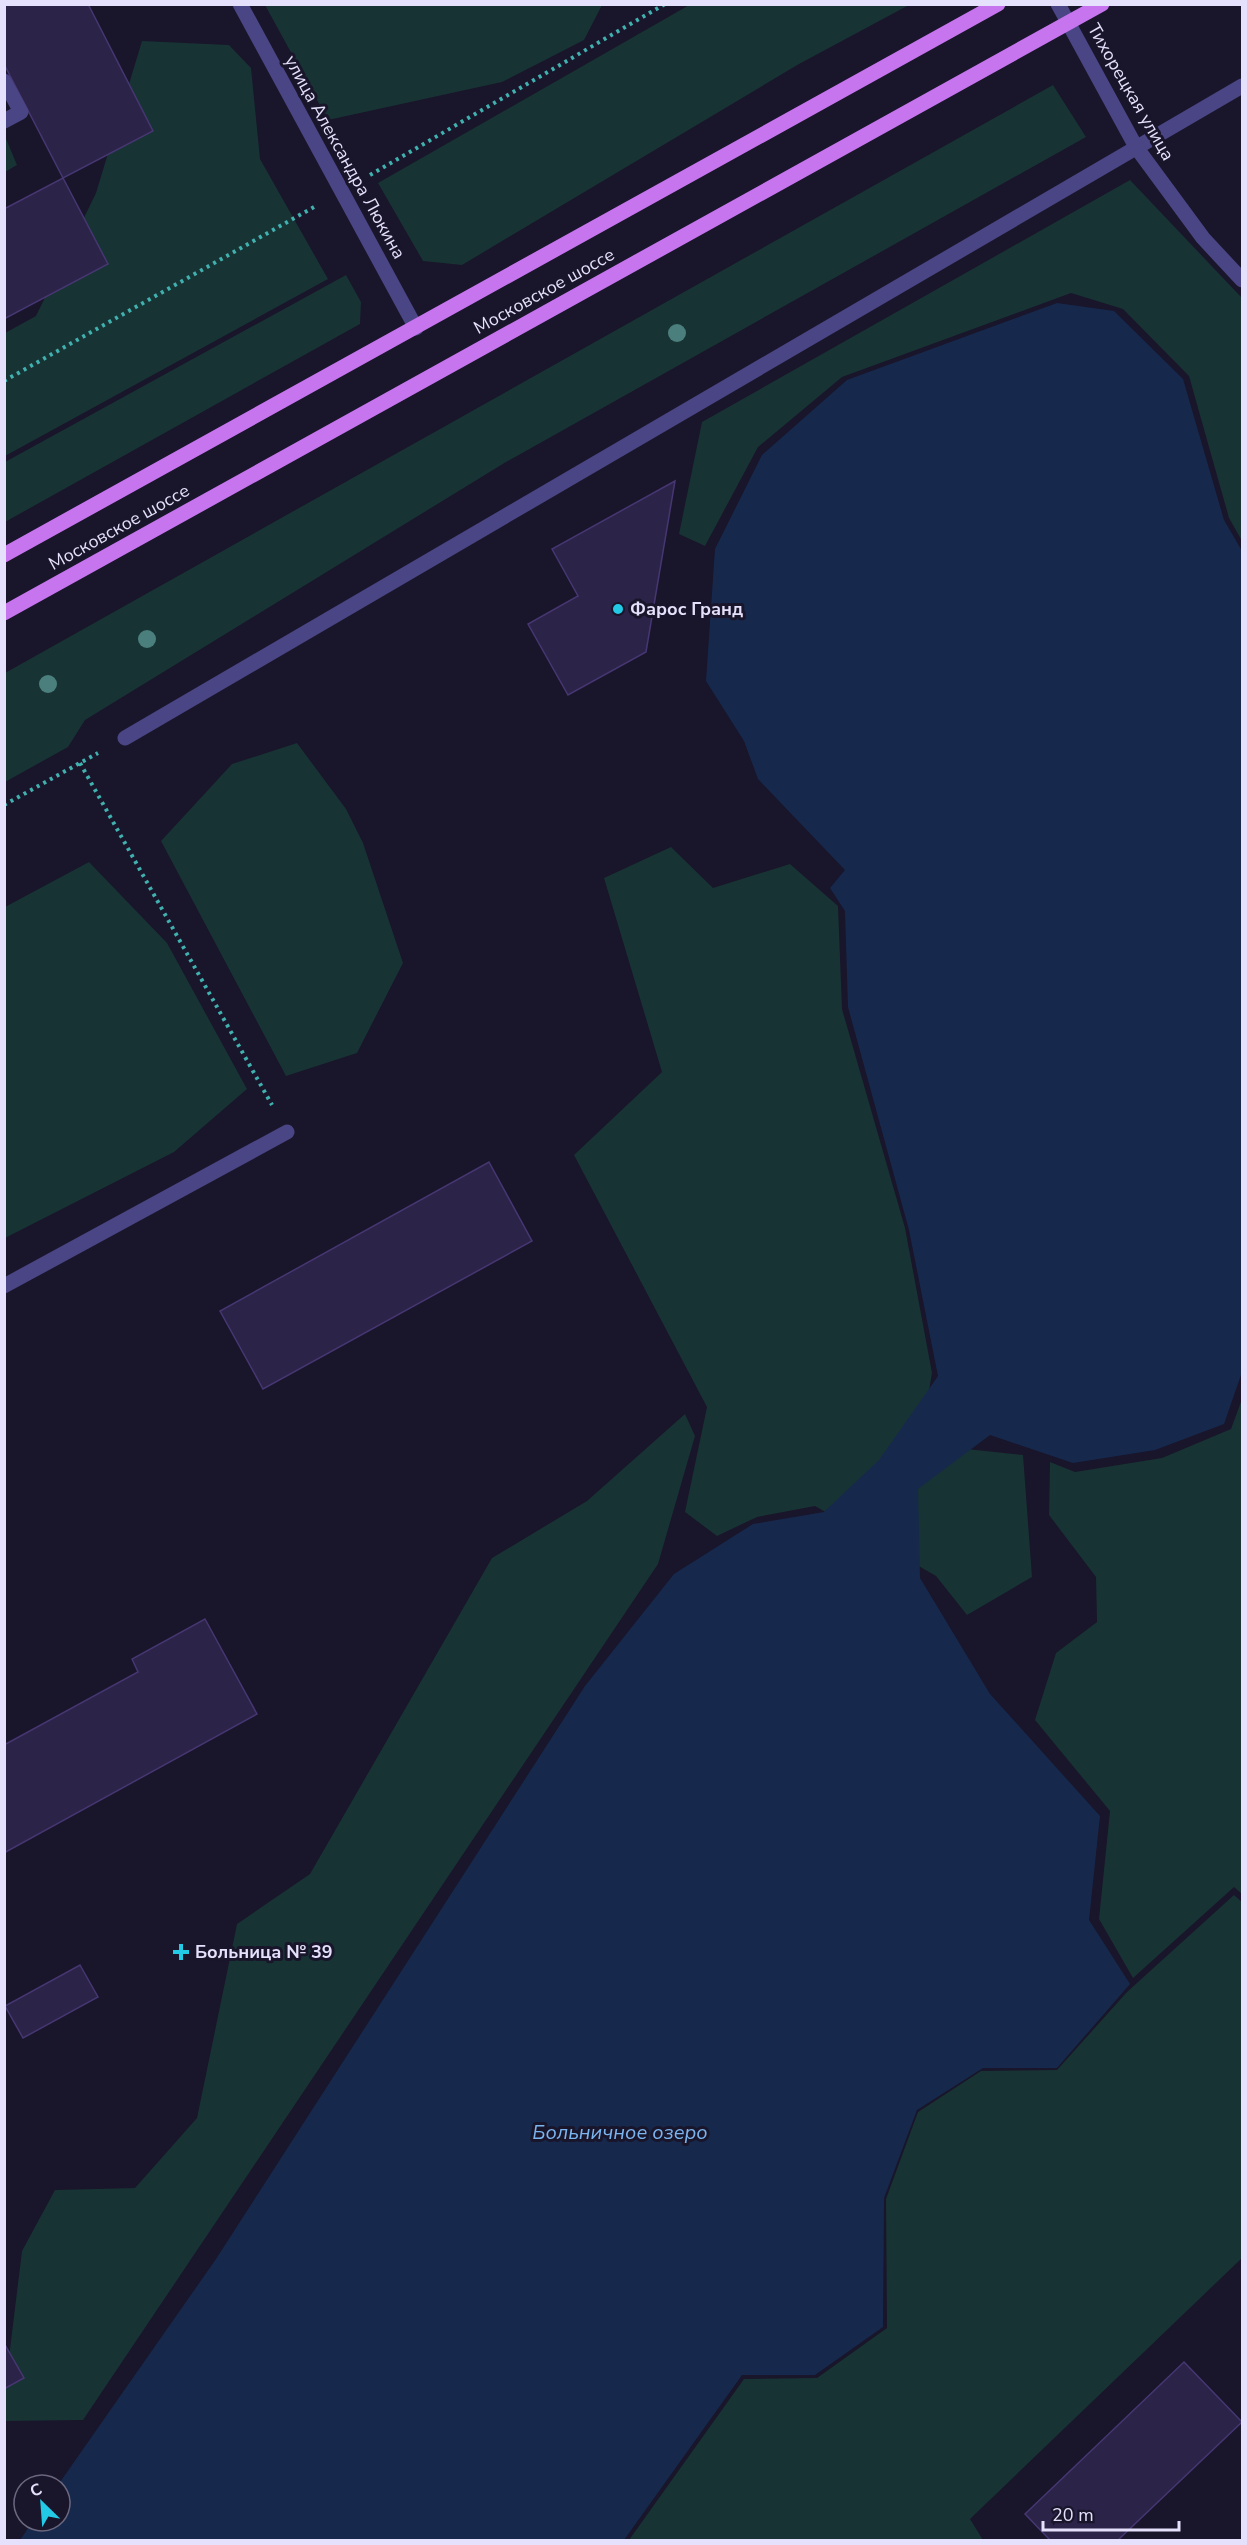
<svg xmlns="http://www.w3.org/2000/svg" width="1247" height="2545" font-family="'Nunito Sans',sans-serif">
  <rect width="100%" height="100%" fill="#19152a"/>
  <path fill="#183334" d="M691,4L909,5L799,64L462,265L423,261L378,183Z
    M265,5H602L584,40L502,82L328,120Z
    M142,41L229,45L251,68L260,159L328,279L5,456V333L36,316L96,193Z
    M1053,85L1086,137L506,462L85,720L68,747L5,782V673Z
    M4,134L17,165L5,172H4Z
    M1130,180L1242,298V541L1229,518L1189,376L1123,309L1071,293L842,377L758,447L705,546L679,534L702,422Z
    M346,275L361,302L360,324L5,522V462Z
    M297,743L346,809L363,843L403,963L357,1053L286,1076L161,841L232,764Z
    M671,847L713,888L790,864L838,906L842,1009L905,1228L932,1373L920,1444L1023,1455L1032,1577L967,1615L936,1576L815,1506L757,1517L717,1536L685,1512L707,1407L574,1155L662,1072L604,878Z
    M89,862L167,943L247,1089L174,1152L5,1238V907Z
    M1242,1399V1894L1234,1887L1133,1978L1099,1919L1110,1811L1035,1720L1056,1653L1097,1622L1096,1577L1049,1515L1050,1462L1075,1472L1162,1458L1231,1429Z
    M685,1414L695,1436L658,1564L83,2420L5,2421V2390L22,2251L55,2190L135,2188L197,2118L237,1924L310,1874L492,1558L587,1501Z
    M1234,1895L1242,1902V2258L970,2519L983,2540H629L744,2379L817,2378L887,2328L886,2199L918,2112L981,2071L1057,2070L1127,1992Z"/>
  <path fill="#16294d" d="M1057,303L1114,311L1183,379L1224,520L1242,551V1372L1224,1424L1155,1450L1073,1463L990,1435L918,1489L920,1578L990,1694L1100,1816L1089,1920L1130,1984L1057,2068H983L917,2110L884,2198L883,2327L815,2375H742L624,2540H20L33,2521H60L58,2485L216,2259L585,1686L674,1574L753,1524L824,1512L879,1460L938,1376L909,1230L848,1007L845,911L830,888L845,870L758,779L744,741L706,681L715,549L762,455L847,380Z"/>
  <path fill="#2c2349" stroke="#463772" stroke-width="1.5" d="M4,4H88L153,131L63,178L4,64Z
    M63,178L108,264L4,319V209Z
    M675,481L646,652L568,695L528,624L578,596L552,549Z
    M489,1162L532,1241L263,1389L220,1311Z
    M205,1619L257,1714L4,1853V1745L138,1672L132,1659Z
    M80,1965L98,1997L23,2038L5,2006Z
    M4,2343L24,2378L4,2389Z
    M1184,2362L1242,2422L1118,2540H1050L1025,2514Z"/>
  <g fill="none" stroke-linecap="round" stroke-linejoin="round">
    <path stroke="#40b1af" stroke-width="4" stroke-dasharray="3 4.5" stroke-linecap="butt" d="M370,175L665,4
      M4,381L314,207
      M80,763L272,1105
      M4,805L98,753"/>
    <path stroke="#4a4584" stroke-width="15" d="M4,81L21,112L4,121
      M125,738L1242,86
      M4,1286L287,1132"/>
    <path stroke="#4a4584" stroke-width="15" d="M240,4L416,328
      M1058,4L1136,147L1203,238L1242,280"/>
    <path stroke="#c675ef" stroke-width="15" d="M4,555L998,4
      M4,613L1102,4"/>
  </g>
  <g fill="#4b7f7d">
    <circle cx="677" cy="333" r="9"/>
    <circle cx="147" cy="639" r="9"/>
    <circle cx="48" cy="684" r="9"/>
  </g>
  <g fill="#23cae6" stroke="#19152a" stroke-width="2">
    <circle cx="618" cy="609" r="6"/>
    <path d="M178 1943h6v6h6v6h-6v6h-6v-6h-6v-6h6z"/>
  </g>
  <g text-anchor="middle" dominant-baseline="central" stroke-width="6" stroke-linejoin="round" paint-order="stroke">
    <g font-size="18" fill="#e5e1fc" stroke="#19152a">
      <text transform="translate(1131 92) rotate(60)">Тихорецкая улица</text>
      <text transform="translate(345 157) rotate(61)">улица Александра Люкина</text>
      <text transform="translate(544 291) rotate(-29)">Московское шоссе</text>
      <text transform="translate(119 527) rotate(-29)">Московское шоссе</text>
    </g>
    <g font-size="18" font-weight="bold" fill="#e5e1fc" stroke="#19152a" text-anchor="start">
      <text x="630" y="609">Фарос Гранд</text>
      <text x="195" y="1952">Больница № 39</text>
    </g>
    <g font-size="20" font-style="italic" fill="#7bb5f0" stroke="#19152a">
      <text x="620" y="2132">Больничное озеро</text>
    </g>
  </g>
  <rect width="1247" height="2545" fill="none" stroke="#e5e1fc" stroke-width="12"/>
  <g transform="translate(42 2503) rotate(335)"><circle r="28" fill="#19152a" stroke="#6b677e" stroke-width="1.5"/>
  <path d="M0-4.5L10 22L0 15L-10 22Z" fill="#23cae6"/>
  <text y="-9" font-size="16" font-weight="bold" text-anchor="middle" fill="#e5e1fc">С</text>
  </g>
  <path d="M1043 2521v9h136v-9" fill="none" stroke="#e5e1fc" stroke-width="3"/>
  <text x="1052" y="2521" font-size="18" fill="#e5e1fc" stroke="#19152a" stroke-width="4.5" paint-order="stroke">20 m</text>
</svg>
